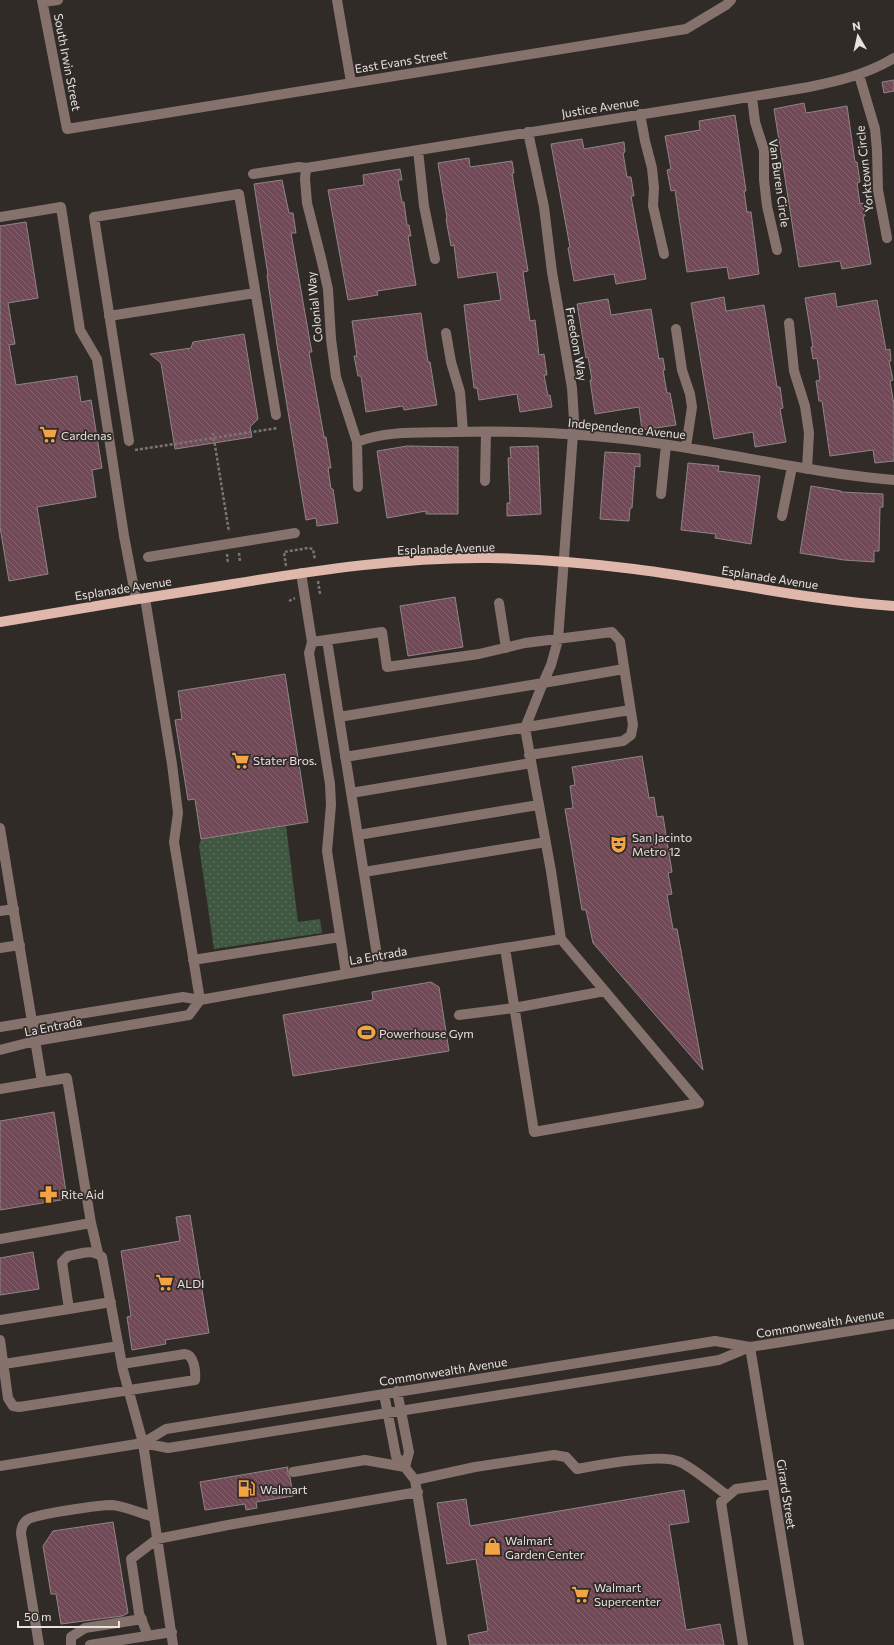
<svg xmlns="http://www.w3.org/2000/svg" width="894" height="1645" font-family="Commissioner,sans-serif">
  <defs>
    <pattern id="grass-dots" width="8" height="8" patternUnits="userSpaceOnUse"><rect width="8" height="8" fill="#3f5740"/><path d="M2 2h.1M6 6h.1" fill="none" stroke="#5b6f5b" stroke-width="1.8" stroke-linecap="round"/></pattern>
    <pattern id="building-back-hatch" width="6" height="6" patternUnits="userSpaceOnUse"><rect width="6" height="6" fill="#714855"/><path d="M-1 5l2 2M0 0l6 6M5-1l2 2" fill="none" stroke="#85626d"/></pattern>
  </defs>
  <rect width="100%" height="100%" fill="#312b28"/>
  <path fill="url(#grass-dots)" d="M286,826L298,922L320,919L322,933L214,949L199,846L201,839Z"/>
  <path fill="url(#building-back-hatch)" stroke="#8e8588" d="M894,80V91L884,93L882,82Z
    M804,103L806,113L847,106L855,162H857L860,182L857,183L860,204L863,203L865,216H863L871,264L842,269L840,261L799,267L774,109Z
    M735,115L746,191H744L747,212H751L759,274L729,279L727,267L687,272L675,190L671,191L667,170L671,169L665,136L700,130L699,121Z
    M582,139L584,149L624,142L625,152L623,153L627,177H631L634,196H631L646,279L616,284L614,274L574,281L568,248L570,247L551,144Z
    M469,158L470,167L512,161L514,173H512L528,271L523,272L530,321L535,320L539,355L544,354L547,375H544L548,396L550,395L552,407L520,412L517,394L479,400L477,388H474L464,305L501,300L497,275V272L458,278L454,245L451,246L448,230L446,219L447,218L438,163Z
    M400,169L402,180H398L402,202H404L407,225H409L411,236H408L416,285L377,291L378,295L348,300L328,190L364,185L363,175Z
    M282,180L289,213H293L296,233H291L310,342L312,352H309L324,437H326L331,468H328L331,489H333L338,523L317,526L316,518L306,520L277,345L267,275H268L254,184Z
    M26,222L38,298L8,303L15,344L9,345L16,385L77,376L81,402L91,400L102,468L92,470L96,497L37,507L48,574L9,581L0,527V226Z
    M835,293L837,307L877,300L886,350L890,349L891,361H889L893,380L890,381L894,405V461L875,463L873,450L830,456L822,401H819L816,381L820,380L817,358L813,359L811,347H813L805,298Z
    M724,297L726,311L764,305L777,387H780L783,408L780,409L786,442L755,447L753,432L714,439L691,303Z
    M608,299L611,315L651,309L659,359L663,358L665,370H663L667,393H670L676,425L642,430L639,407L595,414L590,380H592L588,357L586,358L577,304Z
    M421,313L428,362H430L437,405L404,410L403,406L366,412L361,376H358L354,356H357L352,321Z
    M244,334L258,419L250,427L252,437L175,449L161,363L150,354L191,348L193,342Z
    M407,446L458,447V514H426V511L387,518L377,451Z
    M538,446L541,514L507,516V503H510L508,458H511L510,447Z
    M605,452L640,454V467L635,466L632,508H630L629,521L600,519Z
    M688,463L719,466L718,471L760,476L751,544L715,538L716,534L681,530Z
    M811,486L841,491V492L883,494V507H880L879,551H874V562L844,560L800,553Z
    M455,597L463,647L408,656L400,606Z
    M285,674L308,822L201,839L195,799L188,800L175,720L182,719L178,691Z
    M642,756L649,798L654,797L657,817L663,816L672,872L668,873L672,894L667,895L673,929H677L703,1070L593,943L586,910H582L565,809L573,808L570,786L575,785L572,767Z
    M431,982L439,987L449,1051L293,1076L283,1015L373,1000L372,992Z
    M54,1112L67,1199L0,1210V1121Z
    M190,1215L209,1333L165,1340L166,1344L132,1350L127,1317L131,1316L121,1251L180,1241L176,1217Z
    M33,1252L39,1289L0,1295V1258Z
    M288,1467L287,1473L290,1477L293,1496L256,1502L257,1508L246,1510L245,1504L205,1510L200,1482Z
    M684,1490L689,1522L669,1525L686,1630L720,1624L724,1645H470L468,1635L488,1631L476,1559L447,1564L437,1503L466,1499L470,1526Z
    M113,1522L128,1613L122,1616L61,1624L56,1594H51L43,1546L53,1531Z"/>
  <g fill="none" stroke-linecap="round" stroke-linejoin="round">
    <path stroke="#7a7472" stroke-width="2.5" stroke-dasharray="3 2" stroke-linecap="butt" d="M213,433L229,532
      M135,450L278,428
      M239,553L240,562
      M227,554L228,564
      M286,566L284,552L308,548L313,549L315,560
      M318,581L320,594
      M289,601L295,598"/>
    <path stroke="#85726c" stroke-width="10" d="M42,0L67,129L686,29L726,5L731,0
      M337,0L351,82
      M43,2L58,0
      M859,75L875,129L877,150L878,190L887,238
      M752,97L755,122L764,150V180L767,206L777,250
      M640,114L645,141L652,168L654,188L653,206L664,254
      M528,132L544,207L552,272L572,388L574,420L558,640L551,665L543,683
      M418,150L424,206L435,259
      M306,168L305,179L307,203L321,258L328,289L331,339L336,377L357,442L358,487
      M253,174L299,167L306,168L713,103L809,87C838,81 868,74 894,58
      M0,217L61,207L80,330L97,359L124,536L136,599
      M109,316L255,293
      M789,323L794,371L805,406L809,433L807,469
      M676,329L682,370L690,394L692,407L686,447
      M446,333L451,362L460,392L463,432
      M129,441L94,217L239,194L276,415
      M357,442C388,430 423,433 455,432C532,430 612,435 688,448C756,459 824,474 894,480
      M485,481L486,432
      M661,494L666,445
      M782,516L792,467
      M148,557L295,533
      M301,573L312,642L382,632L387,667L479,654L525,643L612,632L620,641L633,725L631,735L623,741L529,755
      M145,598L172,764L178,813L174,842L200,1000
      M499,603L506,648
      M327,640L339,717
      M312,642L309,653L330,784L331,805L327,851L346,974
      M543,683L624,669
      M345,757L630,710
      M351,793L531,763
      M0,828L42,1082L67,1078L91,1223L0,1239
      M358,835L538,805
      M364,872L546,842
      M0,911L14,909
      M0,948L20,945
      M193,960L340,937
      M379,968L339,717L543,683L525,728L551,871L561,939L699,1103L534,1132L505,948
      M459,1015L514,1008L605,991
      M0,1027L183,997L200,1000L379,968L561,939
      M0,1050L35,1041L189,1015L200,1000
      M0,1089L42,1082
      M91,1223L98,1253
      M69,1309L111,1302
      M0,1320L69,1309L62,1262L68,1256C80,1254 92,1248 102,1257L123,1370L143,1443L173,1645
      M0,1340L8,1398L13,1406L19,1407L195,1380C196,1371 194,1355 185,1354L122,1364
      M750,1347L799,1645
      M4,1364L119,1346
      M397,1391L409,1452L405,1467
      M384,1394L396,1456L415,1480L442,1645
      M143,1443L166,1429L715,1341L750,1347
      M0,1466L143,1443L168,1448L719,1360L750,1347L894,1324
      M293,1472L365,1460L405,1467
      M415,1480L475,1467L554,1455L566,1457L577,1469C598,1465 663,1453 680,1462C695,1469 714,1486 728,1496
      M148,1636L139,1613L131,1559L157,1539L228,1525L418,1492
      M39,1645L21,1534C21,1529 22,1524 27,1520C34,1514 101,1505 112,1505C125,1506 142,1514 154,1517
      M71,1645V1637L85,1628L142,1619
      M90,1645L172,1632
      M743,1645L721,1502L736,1489L772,1484"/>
    <path stroke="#dfb7ab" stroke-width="10" d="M0,622C78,609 155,596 233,584C317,570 404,557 489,558C538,559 586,563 634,569C721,580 806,600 894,606"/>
  </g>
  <defs>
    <symbol id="supermarket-bare" viewBox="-9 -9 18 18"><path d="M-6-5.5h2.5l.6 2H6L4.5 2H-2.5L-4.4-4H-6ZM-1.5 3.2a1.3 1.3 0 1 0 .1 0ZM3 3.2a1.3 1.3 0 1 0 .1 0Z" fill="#f4a344" stroke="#312b28" stroke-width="2.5" paint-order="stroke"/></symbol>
    <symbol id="theatre-bare" viewBox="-9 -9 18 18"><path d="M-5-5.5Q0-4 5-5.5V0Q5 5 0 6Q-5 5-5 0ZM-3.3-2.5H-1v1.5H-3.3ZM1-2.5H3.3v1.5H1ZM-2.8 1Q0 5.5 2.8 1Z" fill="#f4a344" stroke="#312b28" stroke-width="2.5" paint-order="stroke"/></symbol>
    <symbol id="stadium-bare" viewBox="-9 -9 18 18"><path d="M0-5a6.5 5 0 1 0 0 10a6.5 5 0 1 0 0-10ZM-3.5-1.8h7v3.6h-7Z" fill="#f4a344" stroke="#312b28" stroke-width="2.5" paint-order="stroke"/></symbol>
    <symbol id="pharmacy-bare" viewBox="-9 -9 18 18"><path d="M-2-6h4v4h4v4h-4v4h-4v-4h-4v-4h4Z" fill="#f4a344" stroke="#312b28" stroke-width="2.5" paint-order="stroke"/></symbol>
    <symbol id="fuel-bare" viewBox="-9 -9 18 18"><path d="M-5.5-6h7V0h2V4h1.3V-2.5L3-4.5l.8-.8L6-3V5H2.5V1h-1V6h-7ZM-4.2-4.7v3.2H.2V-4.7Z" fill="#f4a344" stroke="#312b28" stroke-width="2.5" paint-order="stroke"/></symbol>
    <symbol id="shop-bare" viewBox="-9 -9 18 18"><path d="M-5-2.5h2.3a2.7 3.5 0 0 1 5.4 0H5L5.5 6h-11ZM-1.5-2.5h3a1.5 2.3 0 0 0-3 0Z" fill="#f4a344" stroke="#312b28" stroke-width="2.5" paint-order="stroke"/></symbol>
  </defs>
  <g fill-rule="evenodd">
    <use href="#supermarket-bare" x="36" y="422" width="25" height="25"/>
    <use href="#supermarket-bare" x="228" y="748" width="25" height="25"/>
    <use href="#theatre-bare" x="606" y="832" width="25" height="25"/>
    <use href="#stadium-bare" x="354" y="1020" width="25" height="25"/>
    <use href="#pharmacy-bare" x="36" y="1182" width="25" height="25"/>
    <use href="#supermarket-bare" x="152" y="1270" width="25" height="25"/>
    <use href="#fuel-bare" x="234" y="1476" width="25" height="25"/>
    <use href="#shop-bare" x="480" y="1534" width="25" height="25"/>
    <use href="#supermarket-bare" x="568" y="1582" width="25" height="25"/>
  </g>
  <g text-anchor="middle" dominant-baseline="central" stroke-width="3.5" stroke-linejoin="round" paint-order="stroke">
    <g font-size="12" fill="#e7e2e0" stroke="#312b28">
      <text transform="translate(401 61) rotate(-9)">East Evans Street</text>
      <text transform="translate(68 62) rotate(79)">South Irwin Street</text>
      <text transform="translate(600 107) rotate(-9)">Justice Avenue</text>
      <text transform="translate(864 169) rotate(-96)">Yorktown Circle</text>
      <text transform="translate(780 183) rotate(82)">Van Buren Circle</text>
      <text transform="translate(314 307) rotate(-96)">Colonial Way</text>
      <text transform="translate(577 344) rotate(80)">Freedom Way</text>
      <text transform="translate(627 428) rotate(6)">Independence Avenue</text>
      <text transform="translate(446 548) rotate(-2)">Esplanade Avenue</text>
      <text transform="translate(770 577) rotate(9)">Esplanade Avenue</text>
      <text transform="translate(123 588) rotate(-9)">Esplanade Avenue</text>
      <text transform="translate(378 955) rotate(-10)">La Entrada</text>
      <text transform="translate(53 1026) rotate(-11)">La Entrada</text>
      <text transform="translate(820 1323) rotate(-9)">Commonwealth Avenue</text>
      <text transform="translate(443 1371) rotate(-9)">Commonwealth Avenue</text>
      <text transform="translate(787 1494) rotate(81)">Girard Street</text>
    </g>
    <g font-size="12" fill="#e7e2e0" stroke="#312b28" text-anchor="start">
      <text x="61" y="435">Cardenas</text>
      <text x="253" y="760">Stater Bros.</text>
      <text x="632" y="837">San Jacinto<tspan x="632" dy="14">Metro 12</tspan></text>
      <text x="379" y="1033">Powerhouse Gym</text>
      <text x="61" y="1194">Rite Aid</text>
      <text x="177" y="1283">ALDI</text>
      <text x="260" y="1489">Walmart</text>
      <text x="505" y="1540">Walmart<tspan x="505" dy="14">Garden Center</tspan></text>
      <text x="594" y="1587">Walmart<tspan x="594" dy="14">Supercenter</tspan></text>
    </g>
  </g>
  <g transform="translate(858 36) rotate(351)" stroke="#312b28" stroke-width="3" paint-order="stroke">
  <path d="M0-3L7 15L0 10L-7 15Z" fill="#e7e2e0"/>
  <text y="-6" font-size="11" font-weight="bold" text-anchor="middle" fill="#e7e2e0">N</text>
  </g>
  <path d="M18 1621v6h101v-6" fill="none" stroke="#e7e2e0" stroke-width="2"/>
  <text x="24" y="1621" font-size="12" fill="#e7e2e0" stroke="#312b28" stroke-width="3" paint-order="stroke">50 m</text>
</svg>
